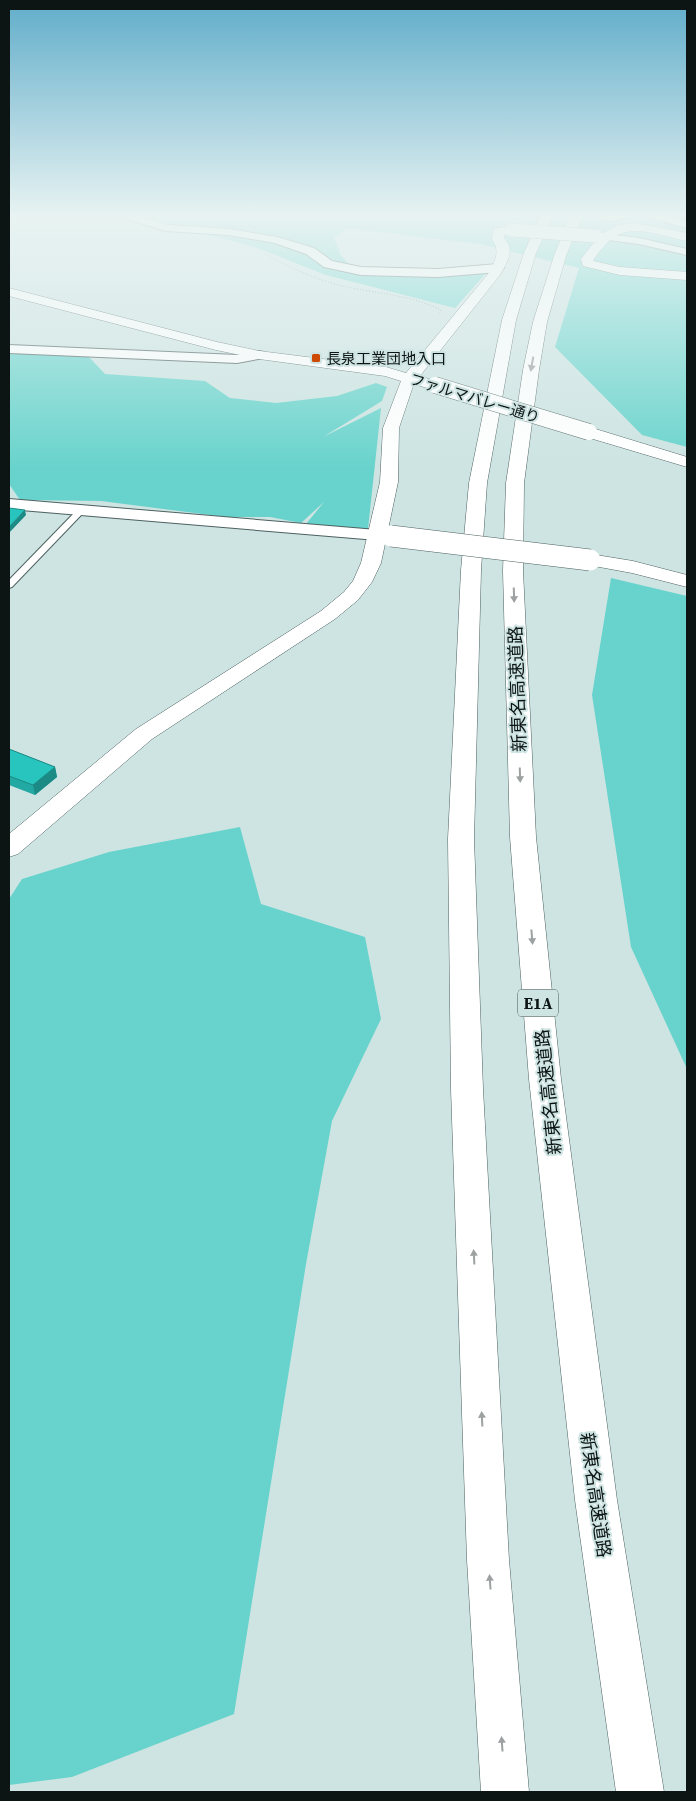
<svg xmlns="http://www.w3.org/2000/svg" width="696" height="1801" font-family="'Source Serif 4','Noto Sans JP',serif">
  <rect width="100%" height="100%" fill="#cde4e2"/>
  <path fill="#68d3cc" d="M137,216H687V447L642,435L555,347L579,268L480,244L347,228L334,238L340,254L350,266L487,272L455,308L326,275L255,247Z
    M9,351L87,355L105,374L205,381L230,398L276,403L337,396L376,383L387,387L382,401L323,437L381,408L368,529L306,524L324,502L301,523L270,517H226L101,501L20,500L9,484Z
    M611,578L687,596V1069L631,947L592,695Z
    M240,827L261,904L365,937L381,1019L332,1121L306,1264L234,1714L72,1777L9,1785V899L22,879L109,852Z"/>
  <g fill="none" stroke-linecap="round" stroke-linejoin="round">
    <defs>
      <path id="service" d="M78,509L85,511L12,587L9,588V580Z"/>
      <path id="minor" d="M122,216H139L167,225L229,229L277,237L314,248L332,261L361,267L438,269L498,264L504,268L498,272L438,277L361,275L324,267L306,254L275,243L229,235L166,231L123,218Z
        M601,216H626C621,221 608,222 601,220Z
        M650,216H668L687,222V228L651,218Z
        M605,234L639,238L687,249V255L639,244L601,239L599,237L601,235Z
        M9,345L237,355L259,351L264,352L266,355L264,358L237,363L9,353Z
        M9,499L377,530L383,531L386,535L383,539L377,540L9,509Z"/>
      <path id="tertiary" d="M634,223L687,233V241C660,236 626,219 605,245C601,250 596,255 593,261L620,267L687,272V280L620,275L583,266L581,259L596,240L592,239L590,236L592,233H603L619,225Z
        M512,226L518,230L516,233L504,235C504,241 508,241 509,246C512,256 505,266 500,275L420,376L432,380L435,383L432,386L427,388L414,384L412,389L399,428L398,482L381,563L372,582L358,600L335,619L152,739L18,854L9,857V834L136,729L321,611L344,592L353,581L361,563L380,482L383,428L401,381L385,376L259,359L216,350L9,296V288L217,342L259,351L386,367L406,373L488,274C495,261 501,252 492,239L494,229Z
        M589,427L687,457V467L583,436L581,432L583,428Z
        M590,554L633,561L687,575V587L632,573L583,564L580,560L583,556Z"/>
      <path id="motorway" d="M541,216H553L536,253L516,320L487,483L481,570L474,839L483,1089L509,1560L529,1792H481L467,1560L451,1089L448,839L461,570L469,483L502,320L524,253Z
        M570,216H582L566,256L547,322L539,370L524,483L523,571L536,837L561,1079L617,1500L664,1792H616L575,1500L529,1079L510,837L503,571L506,483L523,370L533,322L554,256Z"/>
    </defs>
    <use href="#service" stroke="#4d6160" stroke-width="2"/>
    <use href="#minor" stroke="#4d6160" stroke-width="2"/>
    <use href="#tertiary" stroke="#4d6160" stroke-width="1"/>
    <use href="#motorway" stroke="#4d6160" stroke-width="1"/>
    <path stroke="#7f8f8e" stroke-width="1" stroke-dasharray="1 2" stroke-linecap="butt" d="M265,254C291,268 318,281 347,287C380,294 411,295 441,310L439,313"/>
    <use href="#service" fill="#fff" fill-rule="evenodd"/>
    <use href="#minor" fill="#fff" fill-rule="evenodd"/>
    <use href="#tertiary" fill="#fff" fill-rule="evenodd"/>
    <use href="#motorway" fill="#fff" fill-rule="evenodd"/>
    <defs>
      <path id="tertiary-bridge-far2" d="M512,230L596,236"/>
      <path id="tertiary-bridge-far1" d="M435,385L589,432"/>
      <path id="tertiary-bridge" d="M391,536L590,560"/>
    </defs>
    <use href="#tertiary-bridge-far2" stroke="#4d6160" stroke-width="14" stroke-linecap="butt"/>
    <use href="#tertiary-bridge-far1" stroke="#4d6160" stroke-width="17" stroke-linecap="butt"/>
    <use href="#tertiary-bridge" stroke="#4d6160" stroke-width="22" stroke-linecap="butt"/>
    <use href="#tertiary-bridge-far2" stroke="#fff" stroke-width="13"/>
    <use href="#tertiary-bridge-far1" stroke="#fff" stroke-width="16"/>
    <use href="#tertiary-bridge" stroke="#fff" stroke-width="21"/>
  </g>
  <path fill="#22a9a3" d="M9,749L55,767L57,777L35,795L9,785Z"/>
  <path fill="#1c8a85" d="M25,510L26,515L9,533V527Z
    M55,767L57,777L35,795L33,785Z"/>
  <path fill="#28c5be" stroke="#1c8a85" d="M9,508L25,510L9,527Z
    M9,749L55,767L33,785L9,776Z"/>
  <defs><path id="oneway-solid" d="M-6-.8H1V-3.2L6.5 0L1 3.2V.8H-6Z" transform="scale(1.25)"/></defs>
  <g fill="#9ea1a1">
    <use href="#oneway-solid" transform="translate(532 364) rotate(100)"/>
    <use href="#oneway-solid" transform="translate(514 595) rotate(88)"/>
    <use href="#oneway-solid" transform="translate(520 775) rotate(88)"/>
    <use href="#oneway-solid" transform="translate(532 937) rotate(85)"/>
    <use href="#oneway-solid" transform="translate(474 1257) rotate(-93)"/>
    <use href="#oneway-solid" transform="translate(482 1419) rotate(-93)"/>
    <use href="#oneway-solid" transform="translate(490 1582) rotate(-94)"/>
    <use href="#oneway-solid" transform="translate(502 1744) rotate(-94)"/>
  </g>
  <linearGradient id="sky" x2="0" y2="1"><stop stop-color="#60adca"/><stop offset="0.46" stop-color="#e8f3f2"/><stop offset="1" stop-color="#e8f3f2" stop-opacity="0"/></linearGradient>
  <rect width="696" height="468" fill="url(#sky)"/>
  <rect fill="#ce4904" stroke="#cde4e2" stroke-width="2" x="311" y="353" width="10" height="10" rx="2.5"/>
  <g text-anchor="middle" dominant-baseline="central" stroke-width="4" stroke-linejoin="round" paint-order="stroke">
    <g font-size="15" fill="#0d1514" stroke="#cde4e2" text-anchor="start">
      <text x="326" y="358">長泉工業団地入口</text>
    </g>
    <g font-size="15" fill="#0d1514" stroke="#cde4e2">
      <text transform="translate(475 398) rotate(17)">ファルマバレー通り</text>
    </g>
    <rect fill="#cde4e2" stroke="#475352" stroke-width="1" x="518" y="989.5" width="40" height="27" rx="4"/>
    <g font-size="16" font-weight="bold" fill="#0d1514">
      <text x="538" y="1003">E1A</text>
    </g>
    <g font-size="18" fill="#0d1514" stroke="#cde4e2">
      <text transform="translate(517 689) rotate(-92)">新東名高速道路</text>
      <text transform="translate(548 1092) rotate(-96)">新東名高速道路</text>
      <text transform="translate(596 1495) rotate(82)">新東名高速道路</text>
    </g>
  </g>
  <rect width="696" height="1801" fill="none" stroke="#0d1514" stroke-width="20"/>
</svg>
